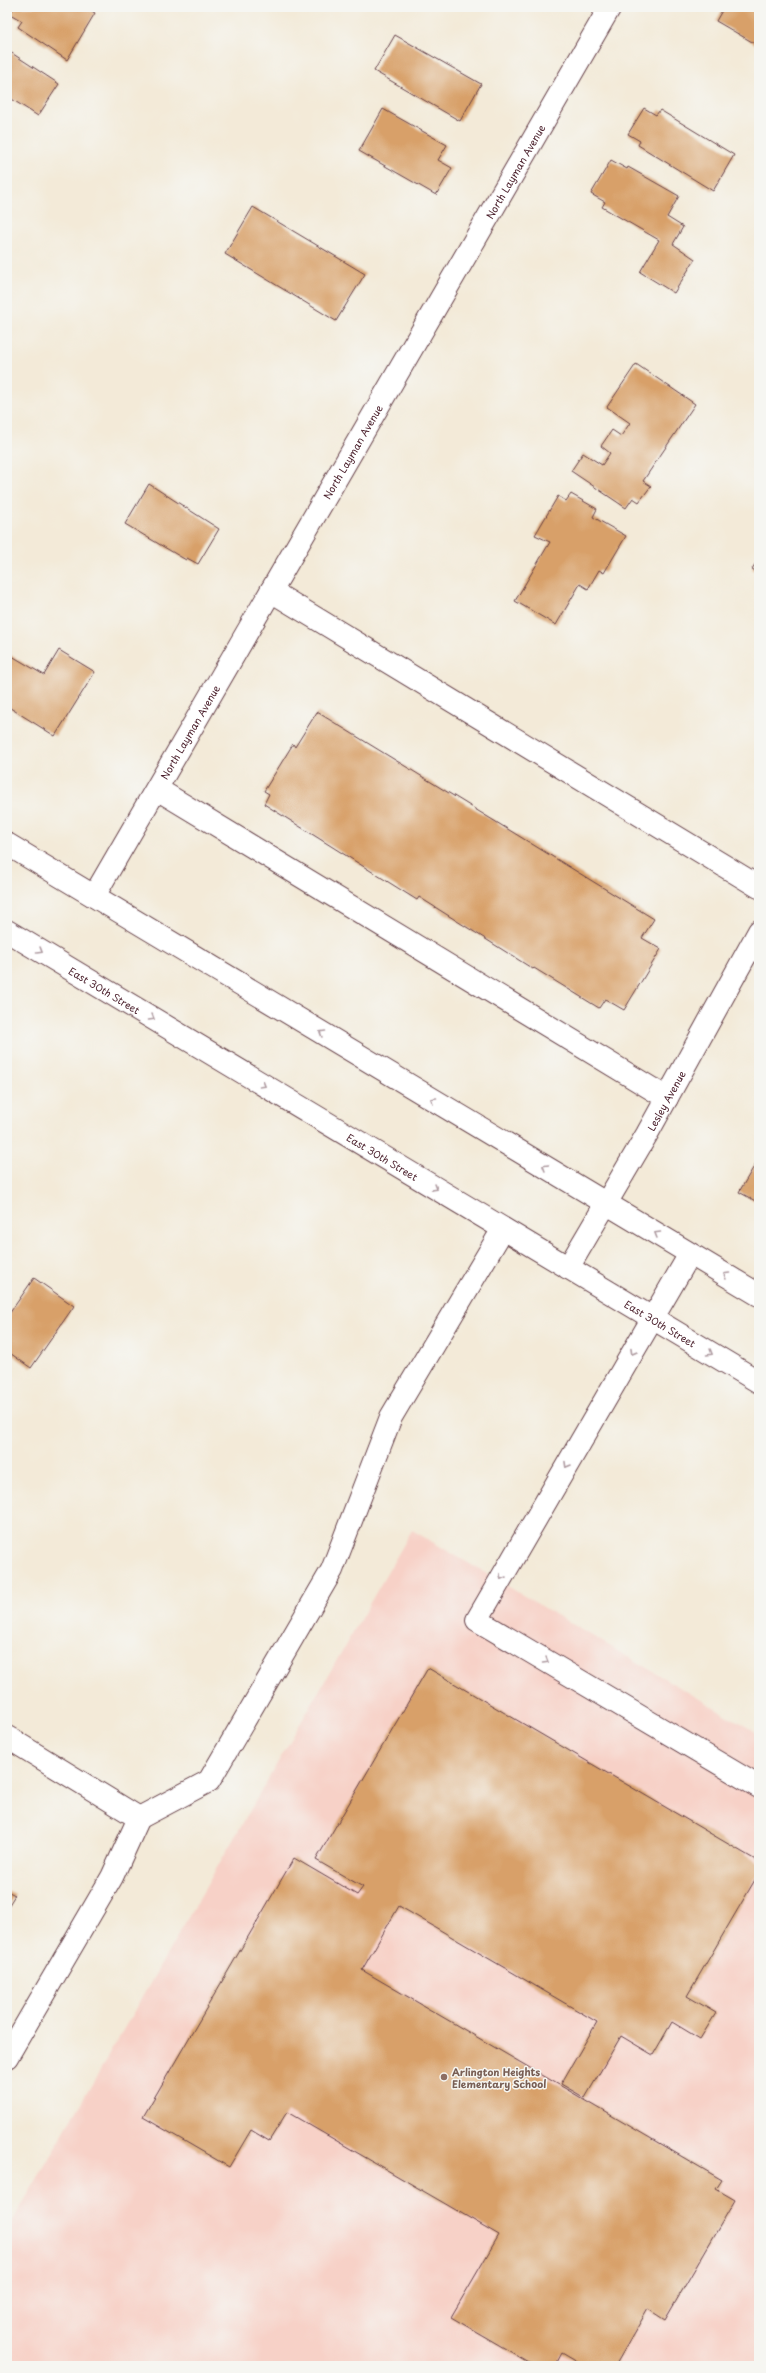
<svg xmlns="http://www.w3.org/2000/svg" width="766" height="2373" font-family="'Playpen Sans',sans-serif">
  <rect width="100%" height="100%" fill="#f6f6f2"/>
  <filter id="ink" filterUnits="userSpaceOnUse"><feTurbulence type="fractalNoise" baseFrequency=".025" numOctaves="2"/><feDisplacementMap in="SourceGraphic" scale="8" xChannelSelector="R" yChannelSelector="G"/><feConvolveMatrix kernelMatrix="1 2 1 2 8 2 1 2 1" color-interpolation-filters="sRGB"/></filter>
  <filter id="wash" filterUnits="userSpaceOnUse"><feTurbulence type="fractalNoise" baseFrequency=".012" numOctaves="4" result="noise"/><feDisplacementMap in="SourceGraphic" scale="16" xChannelSelector="R" yChannelSelector="G"/><feGaussianBlur stdDeviation="0.9" result="paint"/><feColorMatrix in="noise" values="0 0 0 0 0 0 0 0 0 0 0 0 0 0 0 0 0 1.4 0 .05"/><feComposite in="paint" operator="in"/></filter>
  <g filter="url(#wash)">
    <rect width="100%" height="100%" fill="#f3ead8"/>
    <path fill="#f7d1c7" d="M412,1530L759,1734V2366H7V2231Z"/>
    <g id="blocks">
      <path fill="#d8a069" d="M14,7H85L95,13L67,60L18,27L22,21L10,14Z
        M724,7H759V46L716,21Z
        M395,35L481,84L460,121L374,71Z
        M7,50L59,84L38,116L7,96Z
        M644,108L656,115L660,110L734,155L713,191L638,145L640,141L628,134Z
        M383,109L447,145L438,160L452,168L436,195L359,151Z
        M611,160L627,169L628,167L679,196L667,217L683,227L673,244L695,259L674,293L640,272L659,240L602,207L605,202L591,194Z
        M253,207L365,274L336,321L225,254Z
        M636,364L695,404L643,481L651,486L639,502L633,498L626,508L571,471L583,453L602,465L610,453L601,446L612,430L621,436L630,423L607,407Z
        M149,484L219,529L198,564L187,558L186,560L125,524Z
        M571,494L597,509L593,517L626,536L604,573L599,570L588,589L580,584L556,625L515,601L550,542L535,535L558,496L566,501Z
        M759,558V573L752,569Z
        M59,650L95,672L55,736L7,706V653L44,675Z
        M317,712L654,919L642,938L661,949L624,1010L605,999L599,1008L534,968L533,969L419,897L417,900L264,804L269,794L264,791L293,744L295,747Z
        M759,1158V1203L739,1192Z
        M34,1278L74,1306L31,1368L7,1351V1317Z
        M428,1668L759,1862V1873L687,1996L716,2013L700,2039L672,2022L653,2055L621,2036L585,2098L561,2084L597,2022L399,1906L362,1970L722,2180L716,2189L735,2200L665,2320L648,2309L615,2366H584L562,2353L555,2366H535L451,2317L499,2235L287,2112L269,2141L251,2130L229,2167L143,2117L294,1858L357,1895L363,1887L316,1860Z
        M7,1891L15,1895L7,1908Z"/>
    </g>
  </g>
  <g filter="url(#ink)">
    <use href="#blocks" fill-opacity="0" stroke="#633d45" stroke-width="1"/>
    <g fill="none" stroke-linecap="round" stroke-linejoin="round">
      <defs>
        <g id="minor">
          <path d="M271,591L759,887"/>
          <path d="M157,789L667,1098"/>
          <path id="s1" d="M94,896L610,7"/>
          <path d="M690,1254L477,1620L759,1787"/>
          <path id="s2" d="M568,1268L647,1134L759,931"/>
          <path d="M7,1737L139,1818L112,1877L7,2057"/>
          <path d="M139,1818L209,1781L332,1570L391,1417L503,1229"/>
        </g>
        <g id="major">
          <path d="M7,844L759,1295"/>
          <path id="s3" d="M7,931L759,1382"/>
        </g>
      </defs>
      <use href="#minor" stroke="#633d45" stroke-width="24"/>
      <use href="#major" stroke="#633d45" stroke-width="24"/>
      <use href="#minor" stroke="#fff" stroke-width="22"/>
      <use href="#major" stroke="#fff" stroke-width="22"/>
    </g>
    <defs><path id="oneway-chevron" d="M-2-3.5L2.5 0L-2 3.5" fill="none" stroke-width="1.6" stroke-linecap="round" stroke-linejoin="round"/></defs>
    <g stroke="#ae9aa0">
      <use href="#oneway-chevron" transform="translate(40 951) rotate(31)"/>
      <use href="#oneway-chevron" transform="translate(152 1018) rotate(31)"/>
      <use href="#oneway-chevron" transform="translate(322 1033) rotate(-149)"/>
      <use href="#oneway-chevron" transform="translate(263 1085) rotate(31)"/>
      <use href="#oneway-chevron" transform="translate(433 1100) rotate(-149)"/>
      <use href="#oneway-chevron" transform="translate(545 1167) rotate(-149)"/>
      <use href="#oneway-chevron" transform="translate(435 1188) rotate(31)"/>
      <use href="#oneway-chevron" transform="translate(657 1234) rotate(-149)"/>
      <use href="#oneway-chevron" transform="translate(726 1275) rotate(-149)"/>
      <use href="#oneway-chevron" transform="translate(633 1352) rotate(120)"/>
      <use href="#oneway-chevron" transform="translate(710 1353) rotate(31)"/>
      <use href="#oneway-chevron" transform="translate(567 1465) rotate(120)"/>
      <use href="#oneway-chevron" transform="translate(502 1577) rotate(120)"/>
      <use href="#oneway-chevron" transform="translate(546 1661) rotate(31)"/>
    </g>
  </g>
  <circle fill="#8d6e63" stroke="#f6f6f2" stroke-width="1.5" cx="444" cy="2077" r="4"/>
  <g text-anchor="middle" dominant-baseline="central" stroke-width="3" stroke-linejoin="round" paint-order="stroke">
    <g font-size="10" fill="#4a1f2b" stroke="#f6f6f2">
      <text stroke="none"><textPath href="#s1" startOffset="838">North Layman Avenue</textPath></text>
      <text stroke="none"><textPath href="#s1" startOffset="514">North Layman Avenue</textPath></text>
      <text stroke="none"><textPath href="#s1" startOffset="190">North Layman Avenue</textPath></text>
      <text stroke="none"><textPath href="#s3" startOffset="114">East 30th Street</textPath></text>
      <text stroke="none"><textPath href="#s2" startOffset="194">Lesley Avenue</textPath></text>
      <text stroke="none"><textPath href="#s3" startOffset="438">East 30th Street</textPath></text>
      <text stroke="none"><textPath href="#s3" startOffset="762">East 30th Street</textPath></text>
    </g>
    <g font-size="10" font-weight="bold" fill="#785e54" stroke="#f6f6f2" text-anchor="start">
      <text x="452" y="2071">Arlington Heights<tspan x="452" dy="12">Elementary School</tspan></text>
    </g>
  </g>
  <rect width="766" height="2373" fill="none" stroke="#f6f6f2" stroke-width="24"/>
</svg>
